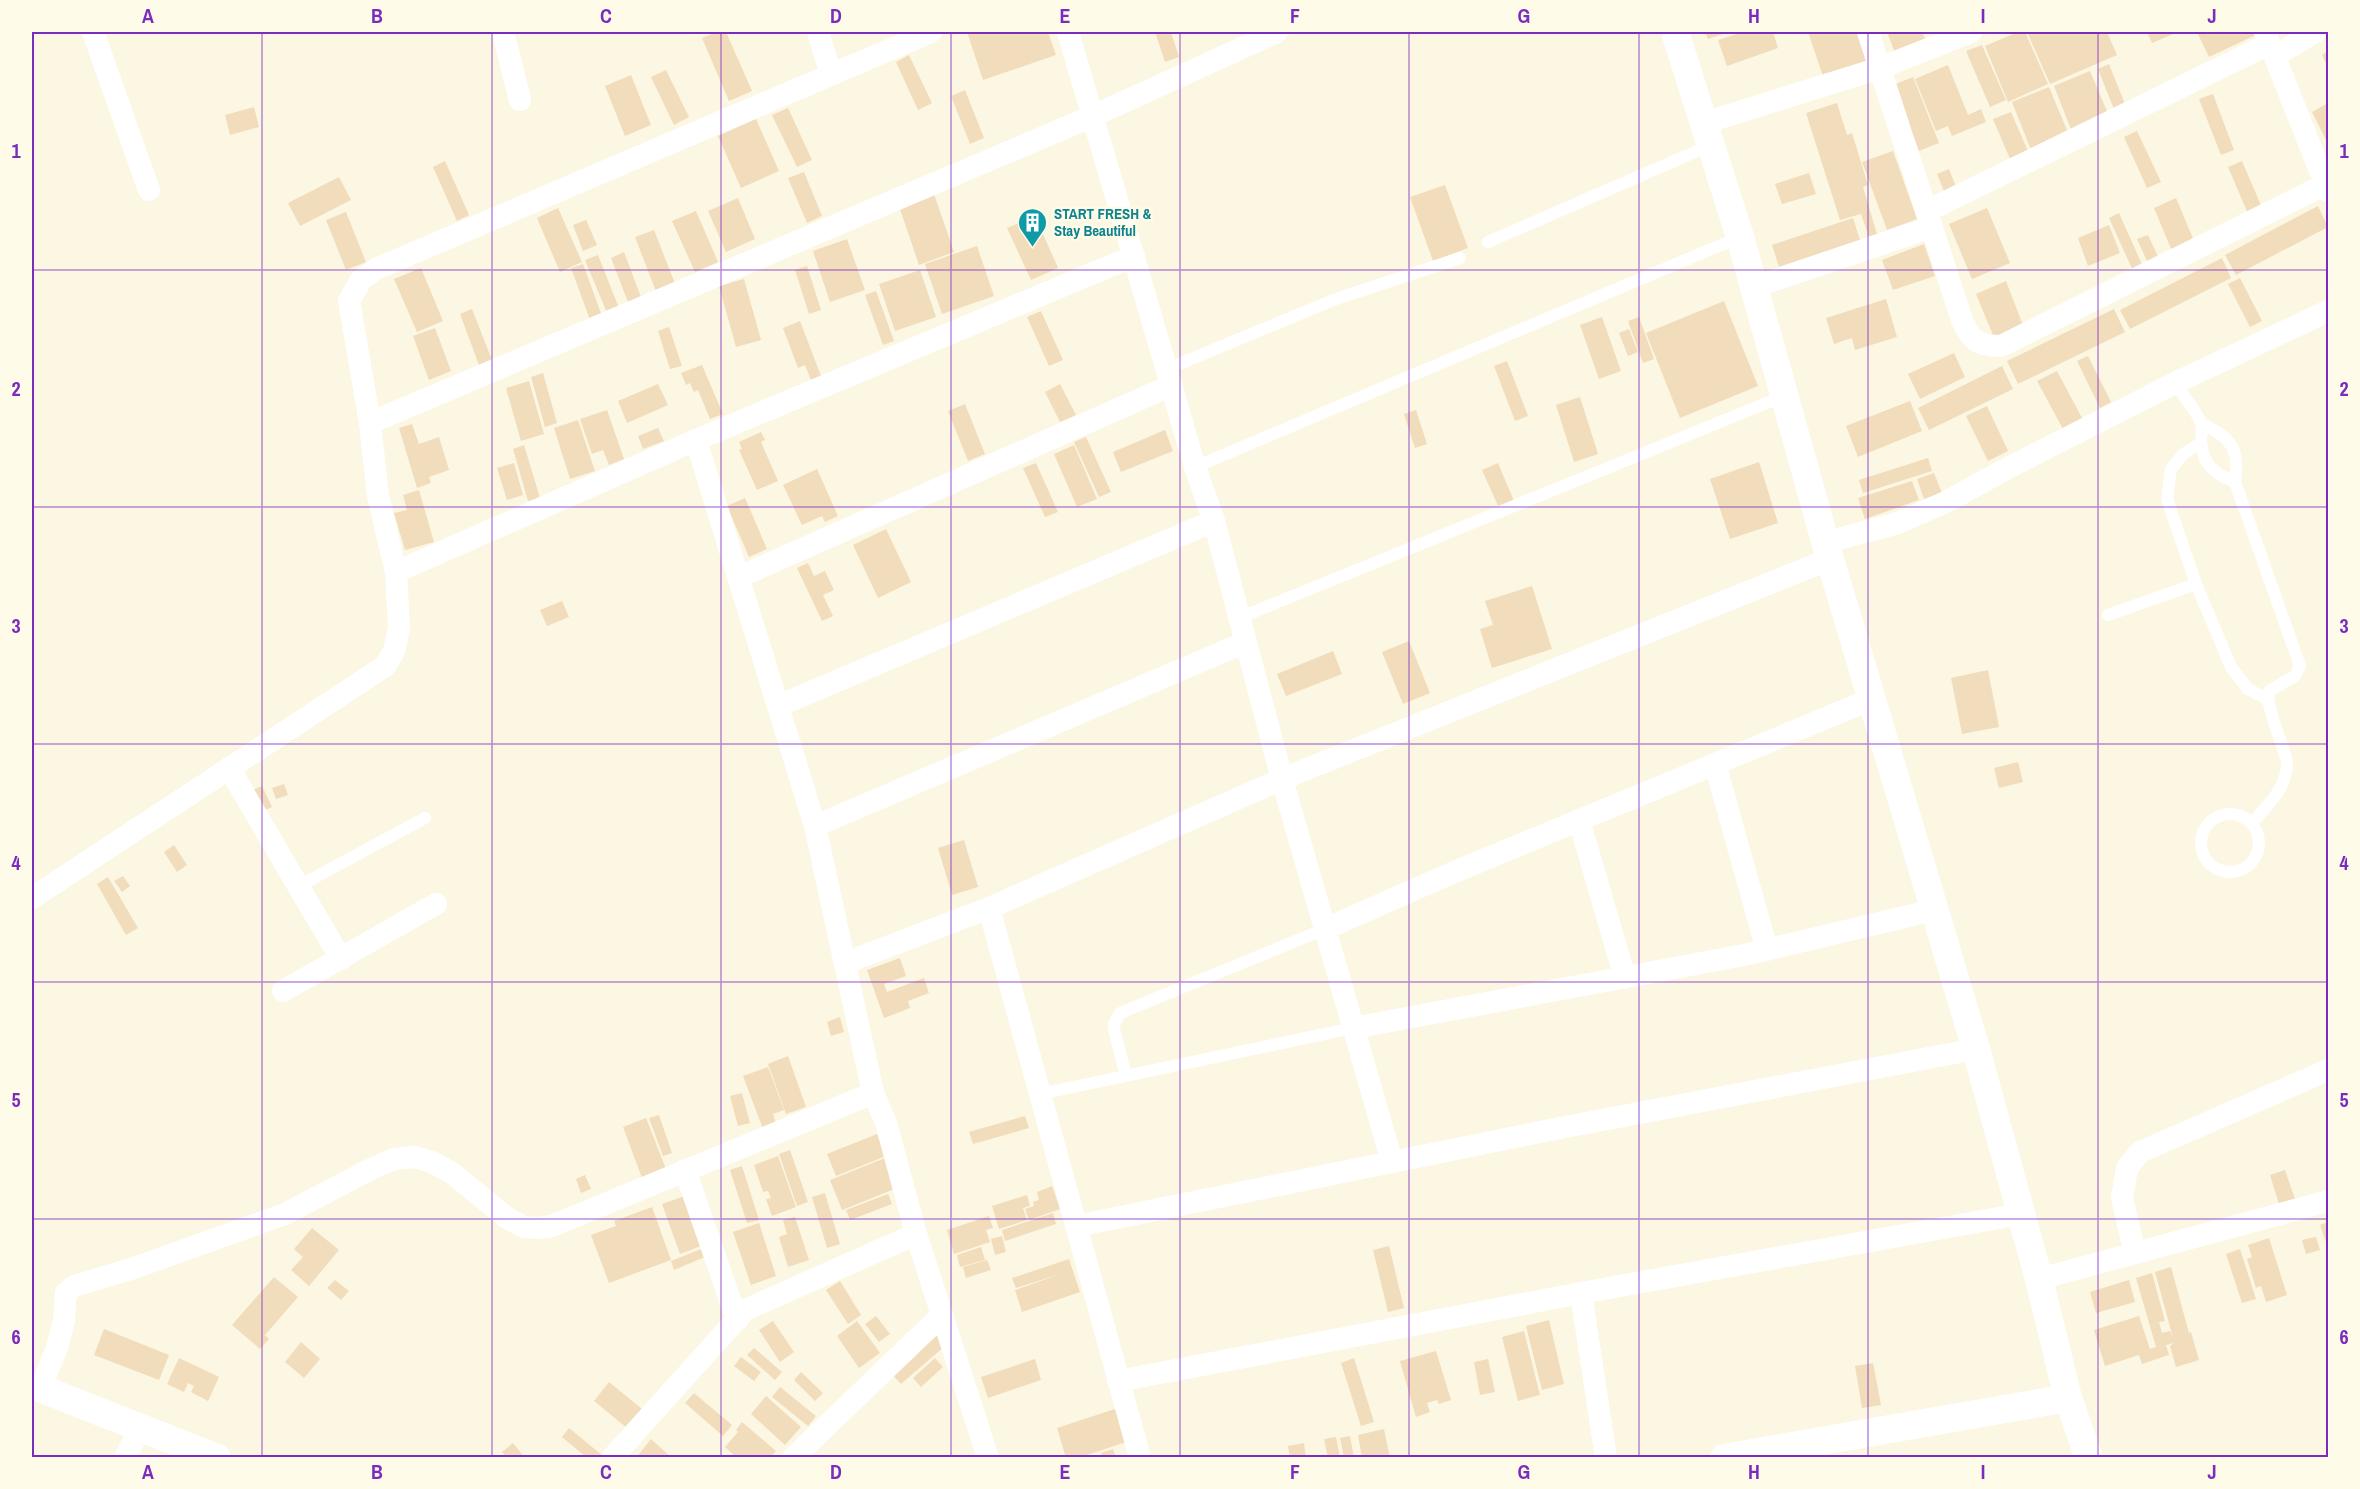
<svg xmlns="http://www.w3.org/2000/svg" width="2360" height="1489" font-family="'Archivo Narrow',sans-serif">
  <rect width="100%" height="100%" fill="#fcf7e3"/>
  <path fill="#f1dcbb" d="M717,32H726L752,91L729,101L702,38Z
    M967,32H1038V33L1048,32L1056,55L983,80Z
    M1155,32H1171L1179,57L1165,62Z
    M1705,32H1729L1708,39Z
    M1743,32H1773L1778,48L1727,66L1718,40Z
    M1808,32H1857L1868,64L1824,79Z
    M1887,32H1922L1926,41L1895,53Z
    M2018,32H2025L2048,84L2008,102L1985,46Z
    M2027,32H2107L2117,55L2050,84Z
    M2147,32H2178L2152,43Z
    M2197,32H2262L2209,57Z
    M1982,45L2006,100L1990,107L1966,51Z
    M2328,51V68L2322,55Z
    M909,55L932,103L918,110L896,62Z
    M2109,64L2127,109L2116,114L2098,69Z
    M1948,65L1968,115L1981,109L1986,122L1952,136L1948,126L1936,131L1915,79Z
    M666,70L689,117L674,125L651,77Z
    M2090,71L2109,116L2072,132L2054,86Z
    M631,75L651,125L625,136L605,86Z
    M1913,77L1939,143L1919,151L1893,85Z
    M2049,87L2069,135L2031,150L2012,102Z
    M965,90L984,138L970,144L951,96Z
    M2213,94L2234,150L2221,155L2199,99Z
    M1837,103L1847,135L1852,133L1868,185L1863,187L1877,234L1869,237L1861,214L1840,220L1806,113Z
    M2328,103V144L2312,112Z
    M254,107L259,127L230,135L225,115Z
    M788,108L812,160L797,167L772,115Z
    M2011,112L2028,151L2010,159L1993,119Z
    M756,119L779,171L741,188L718,136Z
    M2137,131L2161,182L2147,188L2124,137Z
    M1893,151L1917,219L1887,230L1862,162Z
    M445,161L469,215L457,221L433,167Z
    M2242,161L2263,210L2249,216L2228,167Z
    M1949,169L1958,192L1946,196L1937,174Z
    M804,172L822,216L807,223L788,178Z
    M1809,173L1816,194L1782,204L1775,184Z
    M339,177L351,200L300,226L288,203Z
    M1445,185L1468,248L1433,261L1410,197Z
    M934,194L954,252L919,265L899,206Z
    M738,198L755,239L726,252L708,211Z
    M2176,198L2194,241L2172,251L2154,208Z
    M2318,206L2328,227L2236,275L2225,255Z
    M558,208L582,262L560,272L537,218Z
    M1987,208L2010,263L1972,279L1949,224Z
    M696,211L718,262L695,272L672,221Z
    M346,212L366,262L346,270L326,220Z
    M2119,213L2144,269L2134,273L2109,218Z
    M1035,216L1058,268L1031,280L1007,228Z
    M1853,218L1861,243L1780,270L1772,245Z
    M586,220L597,245L583,251L573,225Z
    M2109,225L2120,253L2088,266L2078,238Z
    M654,230L676,286L657,294L635,237Z
    M2148,235L2159,259L2148,263L2137,239Z
    M847,239L865,290L830,302L813,251Z
    M1924,244L1935,276L1893,290L1882,260Z
    M977,246L994,296L942,314L925,264Z
    M624,252L641,297L628,302L611,258Z
    M598,255L619,308L607,313L585,260Z
    M2222,258L2231,278L2130,329L2120,310Z
    M583,264L602,316L590,320L571,268Z
    M807,266L821,310L809,314L795,270Z
    M421,268L443,321L417,332L394,279Z
    M920,270L936,317L895,331L879,284Z
    M2240,278L2262,321L2250,327L2228,284Z
    M744,279L761,340L736,347L719,286Z
    M2006,281L2024,328L1995,340L1976,294Z
    M876,291L894,341L883,345L865,295Z
    M1886,299L1897,337L1855,350L1852,338L1834,344L1826,318Z
    M1724,301L1758,386L1680,418L1646,333Z
    M472,309L492,360L479,365L460,314Z
    M2114,309L2125,332L2018,384L2007,361Z
    M1041,311L1063,360L1049,366L1027,317Z
    M1602,317L1621,371L1599,379L1580,325Z
    M1639,317L1654,359L1643,363L1628,321Z
    M800,321L821,376L811,380L805,365L798,368L783,328Z
    M669,327L682,366L670,369L658,331Z
    M435,328L451,371L429,380L413,336Z
    M1629,329L1638,352L1628,356L1619,333Z
    M1954,353L1965,377L1920,399L1908,374Z
    M2088,356L2111,402L2100,408L2077,361Z
    M1507,361L1528,416L1515,421L1494,366Z
    M702,365L723,414L710,419L698,390L694,392L690,383L686,385L681,373Z
    M2002,366L2013,389L1929,430L1918,408Z
    M2057,371L2082,418L2063,429L2037,381Z
    M543,373L557,423L545,427L531,377Z
    M529,381L544,434L521,441L506,388Z
    M658,384L668,405L627,423L618,401Z
    M1060,384L1076,415L1060,422L1045,392Z
    M1580,397L1598,454L1574,462L1556,405Z
    M1910,401L1922,431L1858,457L1846,426Z
    M965,404L985,454L968,461L948,411Z
    M1987,406L2008,451L1988,461L1966,416Z
    M607,410L624,459L609,465L603,450L592,454L580,419Z
    M1416,410L1427,444L1415,448L1404,414Z
    M578,420L595,471L570,479L554,428Z
    M412,424L419,444L439,437L449,470L429,477L431,483L417,488L399,428Z
    M658,428L664,441L643,449L638,436Z
    M1165,430L1173,451L1121,472L1113,452Z
    M761,432L765,440L761,442L778,481L757,490L739,450L742,449L739,442Z
    M1086,437L1111,492L1099,497L1074,442Z
    M524,445L540,498L528,501L513,449Z
    M1074,445L1097,499L1077,507L1054,454Z
    M1928,458L1932,471L1863,493L1859,480Z
    M1759,462L1778,523L1730,539L1710,479Z
    M514,463L523,495L507,500L497,468Z
    M1036,463L1058,512L1045,517L1023,468Z
    M1498,463L1514,501L1499,508L1482,470Z
    M817,469L838,516L825,522L822,516L802,525L783,485Z
    M1934,473L1942,493L1924,499L1917,479Z
    M1912,481L1919,500L1865,519L1858,498Z
    M419,490L434,542L405,550L394,513L407,510L403,495Z
    M745,498L767,549L749,557L727,506Z
    M886,529L911,582L878,598L853,545Z
    M808,563L814,576L825,571L834,590L823,595L833,616L822,621L797,568Z
    M1532,586L1552,649L1492,668L1480,629L1493,625L1485,601Z
    M562,601L569,617L547,626L540,610Z
    M1409,641L1430,693L1403,704L1382,652Z
    M1333,651L1342,674L1286,696L1277,674Z
    M1988,670L1999,727L1962,734L1951,678Z
    M2018,762L2023,782L1999,788L1994,768Z
    M284,784L288,795L276,799L272,788Z
    M262,786L272,807L258,813L248,792Z
    M964,840L978,887L952,895L938,848Z
    M174,845L187,865L177,872L164,852Z
    M123,876L130,886L122,892L114,881Z
    M108,877L138,928L126,935L97,884Z
    M900,958L906,976L884,984L887,992L924,978L929,993L908,1001L910,1008L884,1018L867,970Z
    M840,1017L844,1032L831,1036L827,1022Z
    M788,1056L806,1107L786,1114L768,1064Z
    M768,1067L784,1110L773,1114L776,1124L763,1129L743,1076Z
    M742,1093L750,1123L738,1126L730,1096Z
    M659,1115L672,1153L663,1156L649,1118Z
    M1025,1116L1029,1128L973,1144L969,1132Z
    M646,1118L666,1169L642,1178L623,1127Z
    M877,1134L886,1156L836,1176L827,1154Z
    M790,1150L808,1202L797,1206L779,1154Z
    M778,1156L796,1207L772,1216L766,1199L771,1198L768,1191L763,1192L754,1165Z
    M885,1158L897,1188L842,1210L830,1180Z
    M742,1166L759,1220L747,1223L730,1170Z
    M2285,1170L2295,1199L2279,1204L2270,1175Z
    M585,1175L591,1189L581,1193L576,1179Z
    M1052,1186L1060,1209L1029,1220L1025,1209L1034,1206L1033,1202L1039,1200L1037,1192Z
    M825,1193L840,1244L827,1248L812,1197Z
    M888,1194L892,1204L850,1220L846,1210Z
    M1027,1195L1030,1206L1023,1208L1027,1220L999,1229L992,1206Z
    M685,1196L704,1245L680,1254L662,1204Z
    M652,1207L671,1260L609,1283L591,1235L616,1226L614,1221Z
    M1053,1213L1056,1224L1005,1241L1002,1230Z
    M989,1216L993,1228L986,1230L990,1242L954,1254L947,1230Z
    M795,1217L809,1260L788,1267L779,1237L787,1234L783,1220Z
    M2328,1222V1248L2320,1225Z
    M759,1223L776,1276L751,1285L733,1232Z
    M312,1228L339,1250L309,1286L291,1270L303,1257L294,1249Z
    M1002,1236L1006,1252L995,1255L991,1239Z
    M2316,1237L2320,1250L2306,1254L2302,1240Z
    M2269,1238L2287,1295L2266,1302L2261,1286L2256,1288L2247,1259L2252,1257L2248,1245Z
    M1389,1246L1404,1308L1388,1312L1373,1250Z
    M981,1247L985,1260L960,1267L957,1255Z
    M701,1249L705,1257L674,1270L671,1261Z
    M2240,1249L2256,1299L2242,1303L2226,1254Z
    M1069,1259L1080,1292L1022,1312L1015,1290L1060,1274L1016,1288L1012,1278Z
    M987,1260L991,1270L966,1278L963,1267Z
    M2171,1267L2189,1333L2191,1332L2199,1360L2176,1367L2170,1346L2174,1343L2166,1345L2169,1355L2142,1364L2139,1355L2105,1366L2094,1330L2139,1316L2150,1349L2156,1347L2136,1278L2152,1273L2165,1321L2159,1322L2162,1333L2170,1331L2173,1338L2155,1272Z
    M274,1277L298,1297L265,1335L269,1339L260,1349L232,1325Z
    M335,1280L349,1291L341,1300L327,1288Z
    M2129,1280L2135,1302L2096,1313L2090,1292Z
    M840,1281L861,1315L848,1324L826,1290Z
    M876,1316L890,1334L879,1342L865,1324Z
    M1549,1320L1564,1384L1542,1390L1526,1326Z
    M773,1321L794,1352L780,1362L759,1330Z
    M857,1321L880,1353L859,1368L837,1336Z
    M104,1329L169,1355L159,1380L94,1355Z
    M1524,1331L1540,1395L1518,1401L1502,1337Z
    M935,1334L945,1346L901,1384L891,1373Z
    M301,1342L320,1359L304,1378L285,1362Z
    M754,1348L782,1372L775,1380L747,1355Z
    M1436,1351L1451,1400L1439,1404L1437,1400L1427,1403L1430,1412L1416,1417L1400,1361Z
    M741,1357L761,1372L754,1381L734,1366Z
    M179,1358L219,1377L208,1401L191,1392L194,1386L188,1383L184,1392L167,1384Z
    M935,1358L943,1367L921,1387L913,1378Z
    M1354,1358L1374,1422L1361,1426L1341,1363Z
    M1035,1359L1041,1380L988,1398L981,1377Z
    M1488,1359L1495,1392L1480,1395L1474,1362Z
    M1873,1363L1881,1405L1862,1408L1855,1366Z
    M801,1372L823,1393L815,1401L794,1380Z
    M609,1382L642,1409L627,1428L594,1401Z
    M780,1387L816,1416L808,1426L772,1397Z
    M694,1393L732,1425L723,1436L685,1403Z
    M766,1396L801,1427L785,1445L751,1414Z
    M1115,1409L1126,1442L1078,1458H1066L1057,1428Z
    M742,1422L776,1451L770,1458H737L725,1447L738,1432L736,1430Z
    M569,1428L603,1456L602,1458H587L562,1437Z
    M1384,1429L1390,1458H1362L1358,1435Z
    M1350,1436L1354,1458H1344L1340,1438Z
    M1336,1437L1340,1458H1328L1324,1439Z
    M651,1439L672,1458H636Z
    M513,1443L525,1458H507L502,1452Z
    M1304,1443L1306,1458H1290L1288,1446Z
    M1113,1449L1116,1458H1102L1101,1453Z"/>
  <g fill="none" stroke-linecap="round" stroke-linejoin="round">
    <path stroke="#fff" stroke-width="12" d="M1488,242L1711,145
      M1167,369L1336,299L1460,258
      M2175,383C2182,394 2197,412 2201,423C2203,429 2201,437 2201,442C2203,466 2215,474 2235,482
      M2202,424C2231,437 2240,449 2235,482L2300,666L2295,676L2269,691C2267,701 2270,708 2273,718C2275,729 2287,755 2287,763C2287,788 2267,806 2252,823
      M2201,443L2183,454L2171,469L2167,499L2196,584L2231,667L2248,689L2267,699
      M1195,467L1740,237
      M2108,615L2196,584
      M1239,618L1784,396
      M2201 843a29 29 0 1 1 58 0a29 29 0 1 1-58 0Z
      M299,886L425,818
      M1126,1076L1114,1029V1024L1120,1013L1325,929
      M1040,1094L1353,1028"/>
    <path stroke="#fff" stroke-width="22" d="M93,32L149,190
      M503,32L520,100
      M818,32L831,74
      M1068,32L1195,467L1214,521L1282,779L1392,1162
      M1868,32L1962,320C1971,341 1978,346 2001,346L2326,184
      M2265,32L2328,191
      M2275,56L2315,32
      M1704,123L1880,68L1971,32
      M1927,211L2269,44
      M1754,287L1932,227
      M370,423L1093,116L1277,32
      M696,440L815,826L873,1093L886,1123L916,1234L988,1458
      M1827,542L1898,523L1948,501L2006,469L2175,383L2328,311
      M396,572L696,440L1134,256
      M739,577L1172,385
      M778,706L1214,521
      M1715,764L1767,950
      M229,768L341,959
      M1579,820L1625,978
      M815,826L1246,642
      M32,898L385,666L394,651L399,628L396,572L378,496L370,423L349,301L361,280L376,269L931,32
      M1325,929L1452,873L1872,699
      M845,963L989,908
      M283,991L436,904
      M1353,1028L1744,955L1934,910
      M685,1170L737,1320
      M1076,1226L1555,1129L1976,1049
      M2135,1253L2122,1198L2127,1168L2140,1152L2328,1070
      M2039,1279L2328,1201
      M1581,1293L1606,1458
      M1118,1381L1581,1293L2021,1214
      M40,1388L57,1348L64,1320L66,1293L74,1286L131,1269L285,1214L371,1169L394,1159L415,1157L432,1162L452,1173L507,1218L524,1227L538,1228L552,1226L873,1093
      M125,1458L140,1428
      M612,1458L745,1310L916,1234
      M793,1458L941,1316
      M1140,1458L989,908L1282,779L1830,559"/>
    <path stroke="#fff" stroke-width="28" d="M1675,32L1740,237L1830,559L1976,1049L2039,1279L2068,1398L2089,1458
      M32,1385L217,1458
      M1724,1458L2068,1398"/>
  </g>
  <path fill="none" stroke="#7b2cbf" stroke-width="1.5" stroke-opacity="0.55" d="M262,32V1458M492,32V1458M721,32V1458M951,32V1458M1180,32V1458M1409,32V1458M1639,32V1458M1868,32V1458M2098,32V1458M32,270H2328M32,507H2328M32,744H2328M32,982H2328M32,1219H2328"/>
  <defs>
    <symbol id="building-pin" viewBox="-11 -11 22 30"><path d="M0 17L-7.5 6A9.5 9.5 0 1 1 7.5 6Z" fill="#0f9aa8" stroke="#fffbe9"/><path d="M-4-6H4V6H1V3H-1V6H-4ZM-2.5-4.3h1.7v1.8h-1.7ZM.8-4.3h1.7v1.8H.8ZM-2.5-1h1.7V.8h-1.7ZM.8-1h1.7V.8H.8Z" fill="#fff"/></symbol>
  </defs>
  <g fill-rule="evenodd">
    <use href="#building-pin" x="1016" y="206" width="33" height="45"/>
  </g>
  <g text-anchor="middle" dominant-baseline="central" stroke-width="5" stroke-linejoin="round" paint-order="stroke">
    <g font-size="15" font-weight="bold" fill="#0d838f" stroke="#fffbe9" text-anchor="start">
      <text x="1054" y="213">START FRESH &amp;<tspan x="1054" dy="17">Stay Beautiful</tspan></text>
    </g>
  </g>
  <rect width="2360" height="1489" fill="none" stroke="#fffbe9" stroke-width="66"/>
  <rect x="33" y="33" width="2294" height="1423" fill="none" stroke="#7b2cbf" stroke-width="2"/>
  <g font-size="20" text-anchor="middle" font-weight="bold" fill="#7b2cbf">
    <text x="148" y="23">A</text>
    <text x="377" y="23">B</text>
    <text x="606" y="23">C</text>
    <text x="836" y="23">D</text>
    <text x="1065" y="23">E</text>
    <text x="1295" y="23">F</text>
    <text x="1524" y="23">G</text>
    <text x="1754" y="23">H</text>
    <text x="1983" y="23">I</text>
    <text x="2212" y="23">J</text>
    <text x="16" y="158">1</text>
    <text x="2344" y="158">1</text>
    <text x="16" y="396">2</text>
    <text x="2344" y="396">2</text>
    <text x="16" y="633">3</text>
    <text x="2344" y="633">3</text>
    <text x="16" y="870">4</text>
    <text x="2344" y="870">4</text>
    <text x="16" y="1107">5</text>
    <text x="2344" y="1107">5</text>
    <text x="16" y="1344">6</text>
    <text x="2344" y="1344">6</text>
    <text x="148" y="1479">A</text>
    <text x="377" y="1479">B</text>
    <text x="606" y="1479">C</text>
    <text x="836" y="1479">D</text>
    <text x="1065" y="1479">E</text>
    <text x="1295" y="1479">F</text>
    <text x="1524" y="1479">G</text>
    <text x="1754" y="1479">H</text>
    <text x="1983" y="1479">I</text>
    <text x="2212" y="1479">J</text>
  </g>
</svg>
